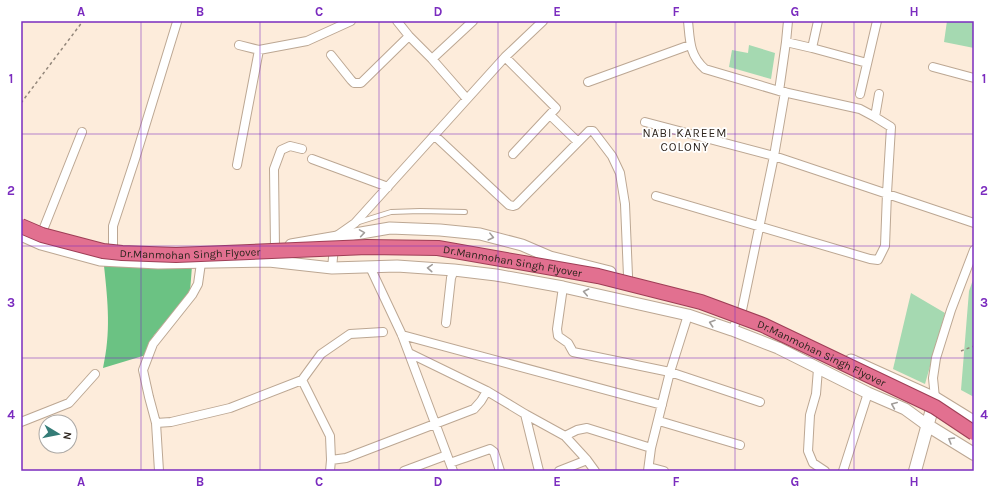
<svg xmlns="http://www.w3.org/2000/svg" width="995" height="492" font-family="Karla,sans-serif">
  <rect width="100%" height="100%" fill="#fdecdb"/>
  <path fill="#a5d9b1" d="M947,21H974V48L944,42Z
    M749,45L775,53L771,79L729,67L732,50L748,53Z
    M974,277V397L961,390L969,291Z
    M911,293L945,313L925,384L893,369Z"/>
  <path fill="#6bc283" d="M104,266H192L190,292L154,335L146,355L103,368C111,332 108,303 104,266Z"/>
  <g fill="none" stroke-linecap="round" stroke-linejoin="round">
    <defs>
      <path id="service" d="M359,222L391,212L420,211L465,212"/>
      <path id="minor" d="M397,21L409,36L432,59L467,99
        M688,21C690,40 689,55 705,69L779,91L860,109L875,117L879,94
        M786,42L788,21
        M239,45L259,50L307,41L351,21
        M812,48L867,63
        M331,55L351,80L354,83H361L409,36
        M505,57L556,108L513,154
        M432,59L473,21
        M933,67L974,78
        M588,82L690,45
        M779,91L786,42L812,48L818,21
        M860,94L877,21
        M550,115L578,142
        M645,122L774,156L974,223
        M434,135L509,205L513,206L516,205L589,131H593L612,156L620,173L625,204L628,276
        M312,159L388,187
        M237,165L259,50
        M656,196L870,259L878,260L885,246L887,193L891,127L875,117
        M43,230L82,132
        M113,248V226L135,159L177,22
        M275,248L274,169L281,150L290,146L302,149
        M201,263L198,284L192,295L153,344L143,370L149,397L156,423L171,422L230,408L302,380L321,354L350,334L383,332
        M370,267L402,335L453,471
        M332,268L335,237L355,223L505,57L543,21
        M563,287L557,329L558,336L568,343L573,352L670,372L760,402
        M446,323L451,278L454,270
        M732,330L742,310L774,156L785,92
        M402,335L662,405
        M409,353L487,391L525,414L565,436L587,460L595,471
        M818,369L816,394L810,415L808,451L813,463L825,471
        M302,380L330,436L331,460L330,471
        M935,398L933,378L936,358L951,310L974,250
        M525,414L539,471
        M659,421L740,445
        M21,422L69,403L95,374
        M156,423L159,471
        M565,436L577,430L587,428L651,448
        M331,460L346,458L474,409L481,401L487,391
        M450,463L490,449L494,452L500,471
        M649,467L664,471
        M404,471L447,455
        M559,471L587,460
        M648,471L651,448L670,372L688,315
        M843,471L868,393"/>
      <path id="tertiary" d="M21,235L41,244L100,260L158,263L269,261L332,268L397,266L454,270L496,275L563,287L688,315L732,330L778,348L868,393L905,409L927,425
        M291,245L390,228L440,230L480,234L522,245L550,257L610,272
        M851,360L935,398"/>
      <path id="secondary" d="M927,425L974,454
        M915,471L935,398L974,422"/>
    </defs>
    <use href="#service" stroke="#bca793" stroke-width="6"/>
    <use href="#minor" stroke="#bca793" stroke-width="10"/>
    <use href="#tertiary" stroke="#bca793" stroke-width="13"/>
    <use href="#secondary" stroke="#bca793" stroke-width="14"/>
    <path stroke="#93877b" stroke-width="1.5" stroke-dasharray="3 3" stroke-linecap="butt" d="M21,103L83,21
      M961,351L974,346"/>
    <use href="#service" stroke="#fff" stroke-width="4"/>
    <use href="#minor" stroke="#fff" stroke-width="8"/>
    <use href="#tertiary" stroke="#fff" stroke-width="11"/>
    <use href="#secondary" stroke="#fff" stroke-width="12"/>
    <defs>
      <g id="trunk-bridge">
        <path id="s1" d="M21,226L42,235L103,251L122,253L176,255L367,247L438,248L598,276L701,302L763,325L935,407L974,433"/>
      </g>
    </defs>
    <use href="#trunk-bridge" stroke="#9e3e56" stroke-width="16" stroke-linecap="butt"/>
    <use href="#trunk-bridge" stroke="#e27090" stroke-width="14"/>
  </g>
  <defs><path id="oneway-chevron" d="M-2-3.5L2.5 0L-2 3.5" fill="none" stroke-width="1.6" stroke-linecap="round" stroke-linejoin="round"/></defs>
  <g stroke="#a19d9a">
    <use href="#oneway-chevron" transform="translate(362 233) rotate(-9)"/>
    <use href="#oneway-chevron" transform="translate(491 237) rotate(14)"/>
    <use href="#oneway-chevron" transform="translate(430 268) rotate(-176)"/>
    <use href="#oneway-chevron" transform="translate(586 292) rotate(-168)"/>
    <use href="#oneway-chevron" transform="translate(712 323) rotate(-162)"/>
    <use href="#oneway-chevron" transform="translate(894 405) rotate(-157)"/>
    <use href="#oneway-chevron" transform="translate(951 440) rotate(-149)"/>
  </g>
  <path fill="none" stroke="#7b2cbf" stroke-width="1" stroke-opacity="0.55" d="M141,21V471M260,21V471M379,21V471M498,21V471M616,21V471M735,21V471M854,21V471M21,134H974M21,246H974M21,358H974"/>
  <g text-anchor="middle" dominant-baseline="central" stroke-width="3.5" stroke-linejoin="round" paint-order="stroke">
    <g font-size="11" fill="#2e251e" stroke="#fff">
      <text stroke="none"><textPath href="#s1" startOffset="173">Dr.Manmohan Singh Flyover</textPath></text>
      <text stroke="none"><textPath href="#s1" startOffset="497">Dr.Manmohan Singh Flyover</textPath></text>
      <text stroke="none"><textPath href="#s1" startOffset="821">Dr.Manmohan Singh Flyover</textPath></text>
    </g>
    <g font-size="12" letter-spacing="1" fill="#2e251e" stroke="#fff">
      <text x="685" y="133">NABI KAREEM<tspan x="685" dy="14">COLONY</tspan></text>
    </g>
  </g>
  <rect width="995" height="492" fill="none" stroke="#ffffff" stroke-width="44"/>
  <g transform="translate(58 434) rotate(100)"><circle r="19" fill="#ffffff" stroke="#aba8a5"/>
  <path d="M0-3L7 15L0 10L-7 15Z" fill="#347c77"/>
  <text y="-6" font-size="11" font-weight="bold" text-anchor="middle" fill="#2e251e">N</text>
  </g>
  <rect x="22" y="22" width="951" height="448" fill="none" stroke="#7b2cbf" stroke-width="1.5"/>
  <g font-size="13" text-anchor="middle" font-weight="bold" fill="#7b2cbf">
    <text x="81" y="16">A</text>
    <text x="200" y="16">B</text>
    <text x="319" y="16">C</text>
    <text x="438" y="16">D</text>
    <text x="557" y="16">E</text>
    <text x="676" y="16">F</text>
    <text x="795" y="16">G</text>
    <text x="914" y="16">H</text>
    <text x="11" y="83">1</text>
    <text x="984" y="83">1</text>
    <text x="11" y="195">2</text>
    <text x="984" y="195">2</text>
    <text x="11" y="307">3</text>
    <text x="984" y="307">3</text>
    <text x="11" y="419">4</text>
    <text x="984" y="419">4</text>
    <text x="81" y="486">A</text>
    <text x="200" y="486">B</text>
    <text x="319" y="486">C</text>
    <text x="438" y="486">D</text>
    <text x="557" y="486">E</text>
    <text x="676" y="486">F</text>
    <text x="795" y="486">G</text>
    <text x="914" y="486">H</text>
  </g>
</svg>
